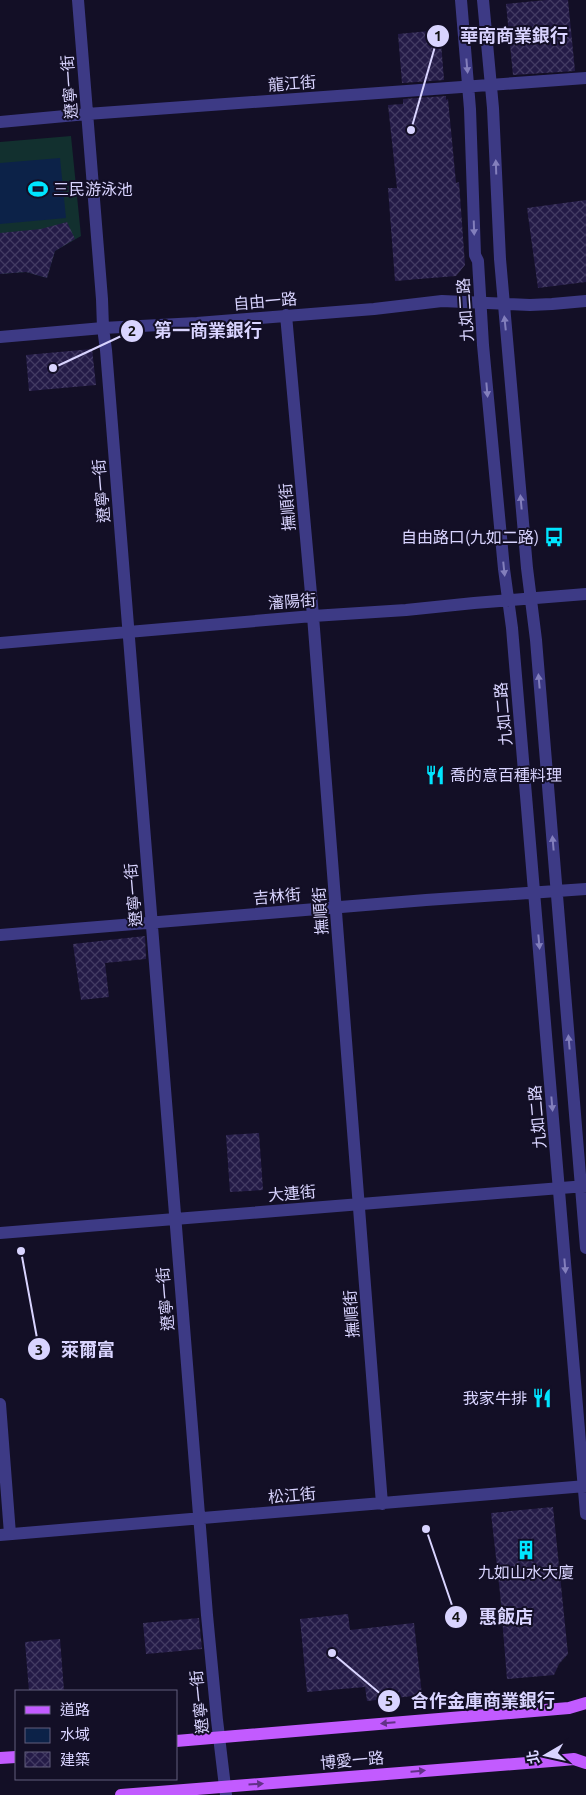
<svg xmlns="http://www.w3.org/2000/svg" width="586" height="1795" font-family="Ubuntu,'Noto Sans TC',sans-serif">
  <defs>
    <pattern id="building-cross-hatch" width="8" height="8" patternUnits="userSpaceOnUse" patternTransform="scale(1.25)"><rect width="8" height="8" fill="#241b47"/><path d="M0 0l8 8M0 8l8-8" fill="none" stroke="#433b63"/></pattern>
  </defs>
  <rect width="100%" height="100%" fill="#130f26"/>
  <path fill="#12302f" d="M71,136L81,236L55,251L47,278L26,272L0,274V142Z"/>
  <path fill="#0c2248" d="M60,158L66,218L0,224V163Z"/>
  <path fill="url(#building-cross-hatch)" d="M546,0H568L575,71L513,75L506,4Z
    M440,30L444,80L402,83L398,34Z
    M446,96V100L448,99L456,183L459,182L465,265L456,276L395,281L388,188H397L388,105L403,104V99Z
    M586,200V282L538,288L527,208Z
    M67,222L75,239L55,251L47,278L26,272L0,274V233L41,229Z
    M92,349L96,385L29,391L26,355Z
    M145,936L146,959L105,963L109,997L81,1000L73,944Z
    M259,1133L263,1190L230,1192L226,1135Z
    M553,1507L568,1654L559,1664L554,1675L507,1679L500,1593L491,1513Z
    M348,1614L350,1630L414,1623L422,1695L367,1701L365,1687L307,1692L300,1619Z
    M199,1618L202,1649L146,1654L143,1623Z
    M60,1639L64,1691H29L25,1642Z"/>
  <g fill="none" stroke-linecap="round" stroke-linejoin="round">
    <path stroke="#3d3a85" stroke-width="12" d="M78,0L102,299L103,328L106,350L207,1615L217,1720L226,1795
      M461,0L470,109L475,255L478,261L483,345L504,569L512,628L586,1514
      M483,0L493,108L500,259L527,568L536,640L586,1248
      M0,122L87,114L586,78
      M286,315L313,616L382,1504
      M0,337L103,328L197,323L374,309L442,301L530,305L552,304L586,301
      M0,643L313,616L406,610L474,603L586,594
      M0,935L426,900L586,889
      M0,1233L586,1186
      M0,1404L10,1534
      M0,1535L586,1486"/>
    <path stroke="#c25bff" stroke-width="12" d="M176,1741L569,1708L586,1703
      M0,1758L16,1757
      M121,1795L564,1760L574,1759L586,1763"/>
  </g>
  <defs><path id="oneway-solid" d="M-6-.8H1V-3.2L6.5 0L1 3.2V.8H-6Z" transform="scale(1.25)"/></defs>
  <g fill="#837fbc">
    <use href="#oneway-solid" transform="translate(467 66) rotate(85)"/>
    <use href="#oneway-solid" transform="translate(496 167) rotate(-92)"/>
    <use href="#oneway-solid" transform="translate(474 228) rotate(88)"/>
    <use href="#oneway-solid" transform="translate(505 323) rotate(-96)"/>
    <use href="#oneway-solid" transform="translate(487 390) rotate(85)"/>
    <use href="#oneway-solid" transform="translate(521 502) rotate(-95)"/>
    <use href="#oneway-solid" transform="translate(504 569) rotate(84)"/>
    <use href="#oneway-solid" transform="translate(539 681) rotate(-95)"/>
    <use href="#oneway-solid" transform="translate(553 843) rotate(-95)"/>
    <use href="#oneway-solid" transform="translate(539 942) rotate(85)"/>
    <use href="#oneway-solid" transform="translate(569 1042) rotate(-95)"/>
    <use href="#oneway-solid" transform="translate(552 1104) rotate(85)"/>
    <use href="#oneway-solid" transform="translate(565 1266) rotate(85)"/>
  </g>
  <g fill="#623188">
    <use href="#oneway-solid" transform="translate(388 1723) rotate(175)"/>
    <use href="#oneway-solid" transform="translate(418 1771) rotate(-5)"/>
    <use href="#oneway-solid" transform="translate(256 1784) rotate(-4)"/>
  </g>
  <defs>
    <symbol id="stadium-bare" viewBox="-9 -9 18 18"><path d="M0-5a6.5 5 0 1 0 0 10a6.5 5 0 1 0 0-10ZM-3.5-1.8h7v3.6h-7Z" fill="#00e5ff" stroke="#130f26" stroke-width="2.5" paint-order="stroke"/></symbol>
    <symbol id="bus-bare" viewBox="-9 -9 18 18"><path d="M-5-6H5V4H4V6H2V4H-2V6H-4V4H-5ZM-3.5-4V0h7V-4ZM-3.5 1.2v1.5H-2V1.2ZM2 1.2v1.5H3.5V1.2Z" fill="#00e5ff" stroke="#130f26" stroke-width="2.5" paint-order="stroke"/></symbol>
    <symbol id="restaurant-bare" viewBox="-9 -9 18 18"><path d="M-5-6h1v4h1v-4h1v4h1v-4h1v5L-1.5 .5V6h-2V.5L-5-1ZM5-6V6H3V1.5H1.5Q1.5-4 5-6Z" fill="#00e5ff" stroke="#130f26" stroke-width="2.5" paint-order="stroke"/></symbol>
    <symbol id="building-bare" viewBox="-9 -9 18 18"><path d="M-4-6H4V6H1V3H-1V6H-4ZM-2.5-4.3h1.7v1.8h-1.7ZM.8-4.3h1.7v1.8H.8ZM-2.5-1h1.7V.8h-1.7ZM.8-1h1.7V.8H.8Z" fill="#00e5ff" stroke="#130f26" stroke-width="2.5" paint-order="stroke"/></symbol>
  </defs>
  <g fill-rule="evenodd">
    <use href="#stadium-bare" x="24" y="175" width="28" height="28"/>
    <use href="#bus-bare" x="540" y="523" width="28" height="28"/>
    <use href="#restaurant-bare" x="421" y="761" width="28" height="28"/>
    <use href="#restaurant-bare" x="528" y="1384" width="28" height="28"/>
    <use href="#building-bare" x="512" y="1536" width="28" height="28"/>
  </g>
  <g text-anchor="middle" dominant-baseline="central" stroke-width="4" stroke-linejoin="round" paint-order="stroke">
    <g font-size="16" fill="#d9d4ff" stroke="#130f26">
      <text transform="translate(292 83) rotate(-4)">龍江街</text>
      <text transform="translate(69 87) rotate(-94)">遼寧一街</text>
      <text transform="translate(265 301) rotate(-5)">自由一路</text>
      <text transform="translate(465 310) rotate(-94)">九如二路</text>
      <text transform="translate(101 491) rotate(-95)">遼寧一街</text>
      <text transform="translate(287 507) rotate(-95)">撫順街</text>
      <text transform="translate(292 601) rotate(-4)">瀋陽街</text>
      <text transform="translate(503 714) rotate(-95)">九如二路</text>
      <text transform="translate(133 895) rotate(-95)">遼寧一街</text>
      <text transform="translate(277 896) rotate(-5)">吉林街</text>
      <text transform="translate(320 911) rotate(-94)">撫順街</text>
      <text transform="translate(537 1117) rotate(-95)">九如二路</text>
      <text transform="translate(292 1193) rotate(-5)">大連街</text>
      <text transform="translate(165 1299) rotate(-95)">遼寧一街</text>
      <text transform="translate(351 1314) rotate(-94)">撫順街</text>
      <text transform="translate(292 1495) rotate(-5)">松江街</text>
      <text transform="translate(199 1702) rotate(-96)">遼寧一街</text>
      <text transform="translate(352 1760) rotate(-5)">博愛一路</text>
    </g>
    <g font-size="16" fill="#d9d4ff" stroke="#130f26" text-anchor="start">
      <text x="53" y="189">三民游泳池</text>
      <text x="539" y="537" text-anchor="end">自由路口(九如二路)</text>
      <text x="450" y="775">喬的意百種料理</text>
      <text x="527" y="1398" text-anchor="end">我家牛排</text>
      <text x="526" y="1572" text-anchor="middle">九如山水大廈</text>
    </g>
  </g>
  <path fill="none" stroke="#d9d4ff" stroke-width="2" d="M411 130L438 36M53 368L132 331M21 1251L39 1349M426 1529L456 1617M332 1653L389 1701"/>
  <g fill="#d9d4ff" stroke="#130f26" stroke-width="2">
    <circle cx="411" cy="130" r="5"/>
    <circle cx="53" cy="368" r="5"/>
    <circle cx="21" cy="1251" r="5"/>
    <circle cx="426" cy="1529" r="5"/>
    <circle cx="332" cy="1653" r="5"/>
    <circle cx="438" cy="36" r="12"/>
    <circle cx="132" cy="331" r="12"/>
    <circle cx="39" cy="1349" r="12"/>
    <circle cx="456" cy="1617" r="12"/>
    <circle cx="389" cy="1701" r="12"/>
  </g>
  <g font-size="15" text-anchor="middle" font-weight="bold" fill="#111">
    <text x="438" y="41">1</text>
    <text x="132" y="336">2</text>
    <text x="39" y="1355">3</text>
    <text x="456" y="1622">4</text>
    <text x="389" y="1706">5</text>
  </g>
  <g font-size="18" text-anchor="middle" font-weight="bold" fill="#d9d4ff" stroke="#130f26" stroke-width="4" stroke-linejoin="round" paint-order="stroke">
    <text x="514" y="42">華南商業銀行</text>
    <text x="208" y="337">第一商業銀行</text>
    <text x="88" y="1356">萊爾富</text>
    <text x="506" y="1623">惠飯店</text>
    <text x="483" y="1707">合作金庫商業銀行</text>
  </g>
  <rect x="15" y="1690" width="162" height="90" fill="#130f26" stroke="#625e7d"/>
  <rect x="25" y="1706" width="25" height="8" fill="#c25bff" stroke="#625e7d"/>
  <text x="60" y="1715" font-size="15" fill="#d9d4ff">道路</text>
  <rect x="25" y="1728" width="25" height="15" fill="#0c2248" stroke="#625e7d"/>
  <text x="60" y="1740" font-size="15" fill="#d9d4ff">水域</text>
  <rect x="25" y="1752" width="25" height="15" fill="url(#building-cross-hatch)" stroke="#625e7d"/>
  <text x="60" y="1765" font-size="15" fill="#d9d4ff">建築</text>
  <g transform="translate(546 1755) rotate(261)" stroke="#130f26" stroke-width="4" paint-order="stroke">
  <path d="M0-4L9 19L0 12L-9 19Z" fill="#d9d4ff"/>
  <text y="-8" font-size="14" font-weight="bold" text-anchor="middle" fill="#d9d4ff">北</text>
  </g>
</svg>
